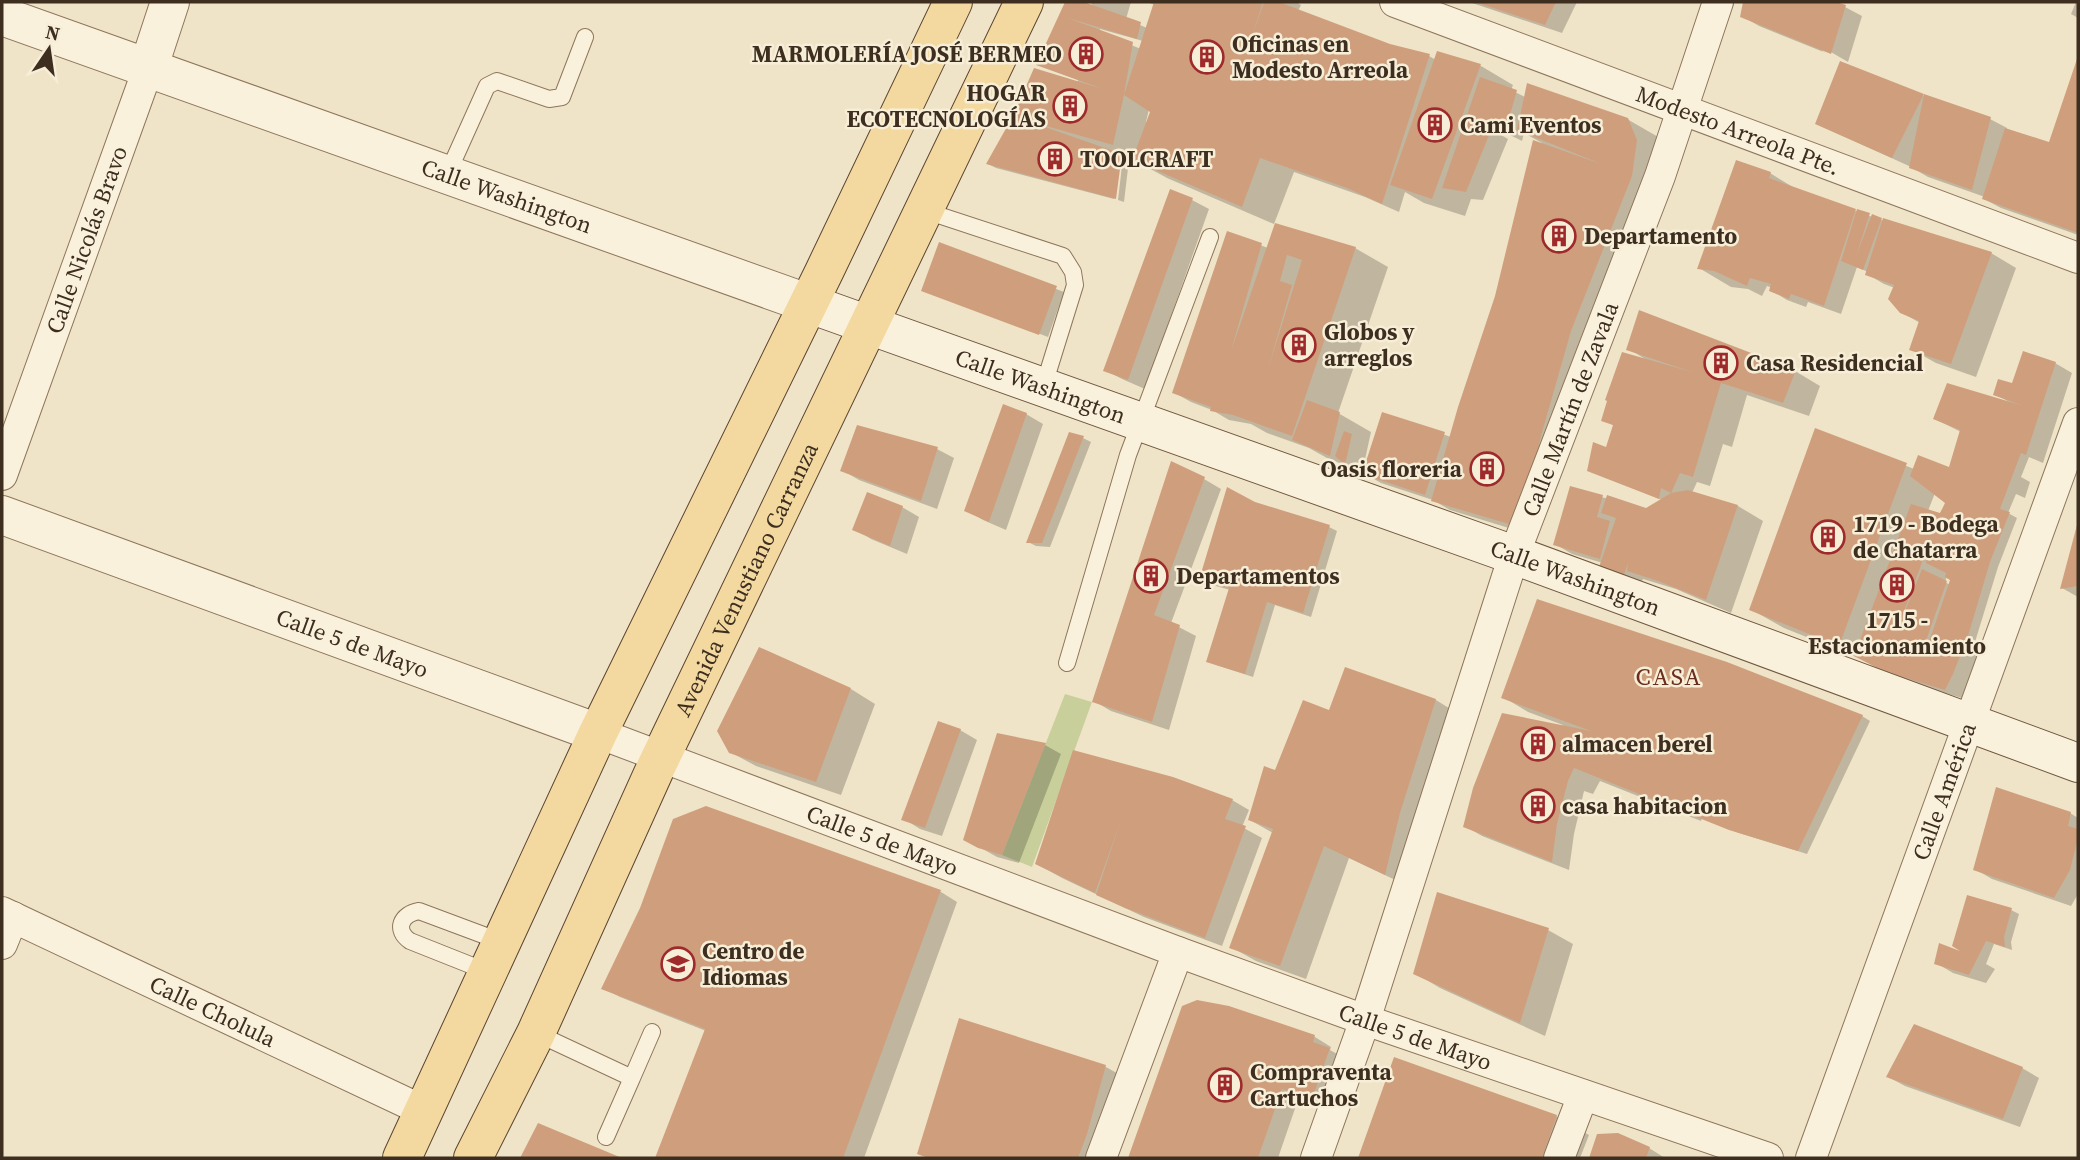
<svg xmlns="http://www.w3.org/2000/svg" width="2080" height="1160" font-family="'Source Serif 4',serif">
  <rect width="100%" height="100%" fill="#f0e4c8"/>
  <path fill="#c9cf9b" d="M1065,694L1092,702L1032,867L1002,855Z"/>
  <path fill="#0003" fill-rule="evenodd" d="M1067,2H1079L1091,6L1092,4L1088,2H1131L1126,19L1147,28L1155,5L1147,2H1296L1301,5L1298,11L1389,45L1429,56L1436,60L1438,53L1481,66L1513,85L1511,90L1525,97L1627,119L1660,138L1535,536L1450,510L1433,500L1381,483L1362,472L1327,458L1309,448L1267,433L1251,424L1229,420L1212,410L1191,402L1175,393L1228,233L1268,248H1355L1388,267L1338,413L1371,432L1364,464L1367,465L1384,414L1451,437L1497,297L1542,143L1524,133L1522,141L1496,128V132L1508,139L1483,200L1471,199L1465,216L1424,203L1405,192L1399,212L1365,197L1294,172L1274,224L1167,178L1134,160L1135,157L1118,152L1120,155L1114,199L996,168L988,164L1014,119L1077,83L1078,80L1038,65ZM1100,29L1143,41L1141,49L1099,32ZM1149,109L1152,111L1148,123L1146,122Z
    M1469,2H1577L1562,33Z
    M1745,2H1831L1845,7L1862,16L1848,62L1824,48L1822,51L1826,53L1759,26L1742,16Z
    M2076,2H2078V18L2071,14Z
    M2078,60V235L2001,208L1984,199L1985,197L1928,177L1909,166L1834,132L1817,123L1846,65L1924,96L1990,119L2007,128L2006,131L2051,144Z
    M1123,157L1129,160L1124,202L1118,200Z
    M1770,173L1801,192L1884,221L1991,253L2016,268L1976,377L1936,363L1911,349L1920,323L1901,312L1895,288L1884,284L1867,274L1868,272L1857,267L1841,314L1808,302L1806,307L1787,300L1771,290L1772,288L1767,286L1762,296L1748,289L1731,287L1699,268Z
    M1192,200L1209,209L1145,389L1122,379L1105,370Z
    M940,244L1064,292L1048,337L929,292Z
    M1629,349L1795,371L1820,386L1809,416L1747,395L1732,447L1723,444L1710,486L1697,482L1692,493L1738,506L1763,521L1731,613L1676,589L1643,579L1641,583L1618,575L1603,563L1572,554L1555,544L1571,488L1646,510L1662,500L1589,470L1607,449L1615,426L1603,420L1645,359Z
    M2055,363L2072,373L2043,463L2029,457L2021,477L2030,482L2025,498L2016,494L2008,513L2017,518L1998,567L1975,642L1984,647L1962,698L1945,693L1944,696L1881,670L1864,660L1784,628L1752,610L1816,430L1914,469L1958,472L1961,432L1935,419L2009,402L1995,394ZM1935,493L1948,502L1939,515L1928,511ZM1947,576L1953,579L1950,585L1945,582Z
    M1026,414L1043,424L1006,530L983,520L966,510Z
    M1083,438L1091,442L1050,547L1036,546L1028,542Z
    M937,449L954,458L937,509L859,480L842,470Z
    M1204,479L1221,489L1171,623L1196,636L1169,730L1111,711L1094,701Z
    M1254,504L1329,527L1337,531L1311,617L1275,605L1253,677L1216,665L1208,661L1230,590L1209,584L1202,580Z
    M902,507L919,517L907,554L871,539L855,529Z
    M2078,526V597L2062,588Z
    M851,689L875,704L841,795L756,766L730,752Z
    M1503,697L1862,716L1870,721L1807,854L1739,833L1702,818L1701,821L1600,781L1593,794L1584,791L1574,834L1569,870L1482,836L1465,826L1562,727L1563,725L1528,712Z
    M1436,700L1452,710L1410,887L1349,858L1306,979L1256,961L1231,947L1273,833L1250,820L1286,775L1330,712Z
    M960,730L977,740L942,836L920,829L904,819Z
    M1045,745L1061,754L1019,863L997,857L965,839Z
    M1172,779L1232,800L1249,810L1242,827L1262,838L1222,946L1144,917L1062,878L1037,864Z
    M2070,813L2078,818V894L2071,906L1992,879L1975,869Z
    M780,836L941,892L957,902L864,1158H656L706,1031L620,997L603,988L642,909Z
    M2011,910L2019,914L2011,942L2012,950L1994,944L1986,964L1995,969L1986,983L1953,973L1936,963L1965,954Z
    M1548,930L1573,944L1545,1036L1440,988L1415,973Z
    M1183,1007L1229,1008L1315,1037L1331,1047L1330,1050L1346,1059L1329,1107L1299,1097L1278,1158H1129Z
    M960,1020L1106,1067L1122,1076L1108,1158H928L919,1153Z
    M1395,1059L1556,1116L1589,1135L1580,1158H1360Z
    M2022,1068L2039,1078L2020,1127L1905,1086L1888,1077Z
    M1599,1136L1649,1148L1665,1158H1591Z"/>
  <path fill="#cf9f7d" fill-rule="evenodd" d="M1065,2H1084L1141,22L1137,39L1068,18L1133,42L1124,95L1154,2H1263L1252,36L1264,2H1279L1390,44L1430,54L1382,204L1347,188L1260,158L1242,207L1132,160L1150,112L1124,95L1113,145L1025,120L1122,154L1116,199L986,164L1013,116L1034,68L1103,89L1036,65Z
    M1475,2H1556L1545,25Z
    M1743,2H1836L1846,5L1831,54L1740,17Z
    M1437,51L1481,64L1432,199L1390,185Z
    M2078,56V233L1982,199L2005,128L2049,142Z
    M1840,61L1924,94L1991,117L1972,190L1909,168L1924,94L1892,158L1815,124Z
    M1480,77L1517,90L1505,133L1492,128L1466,192L1442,188Z
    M1527,83L1628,118L1637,140L1632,176L1571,331L1541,436L1519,527L1431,501L1458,407L1495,296L1533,140L1601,164L1517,130Z
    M1736,160L1771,172L1769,178L1856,209L1824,306L1791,294L1789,299L1769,291L1771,284L1750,278L1747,286L1714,271L1697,269Z
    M1170,189L1193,198L1128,380L1103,371Z
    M1857,209L1870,213L1856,256L1872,214L1882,218L1863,270L1841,261Z
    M1883,218L1992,252L1951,364L1909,350L1919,321L1900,313L1888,299L1894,285L1865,275Z
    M1275,223L1356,247L1292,436L1233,415L1210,411L1211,407L1172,393L1227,231L1262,243L1231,351ZM1287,255L1302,260L1268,369L1292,285L1280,281Z
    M939,242L1057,286L1039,335L921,291Z
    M1639,310L1796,370L1783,403L1721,383L1693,477L1680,473L1671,493L1661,488L1659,499L1587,471L1593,442L1606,447L1613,425L1601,421L1607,401L1605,400L1622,352L1692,372L1626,350Z
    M2023,351L2056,362L2026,455L2021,453L2000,509L2010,512L1990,562L1968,636L1953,674L1945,690L1883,671L1854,656L1911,504L1940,513L1945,503L1910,476L1918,455L1949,467L1960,430L1933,419L1947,383L2024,406L1993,395L1998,379L2012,383ZM1931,538L1926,563L1946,573L1945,577L1950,580L1929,642L1921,655L1947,581L1922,569L1895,636Z
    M1307,400L1340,412L1330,456L1292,440Z
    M1003,404L1027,413L989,522L964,511Z
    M1382,412L1445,432L1425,495L1362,474Z
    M857,425L938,447L921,501L840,471Z
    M1815,428L1907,463L1839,646L1749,610Z
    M1344,431L1352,434L1345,465L1335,456Z
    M1069,432L1084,436L1042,543H1026Z
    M1171,461L1205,477L1154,615L1180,625L1152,722L1092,702Z
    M1570,486L1603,495L1597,517L1610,521L1600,559L1553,545Z
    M1227,487L1255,502L1330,525L1303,613L1267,602L1245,674L1206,662L1229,588L1199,580Z
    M1688,490L1738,505L1706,600L1658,581L1627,571L1628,563L1624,575L1599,567L1616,518L1601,513L1607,495L1646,508L1671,493Z
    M867,492L903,506L890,546L852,530Z
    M2077,525L2078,586L2060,589Z
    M1537,599L1727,662L1863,715L1798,851L1729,830L1574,768L1568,781L1557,824L1552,862L1463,827L1473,788L1502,713L1591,731L1501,698Z
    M759,647L851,688L816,782L729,753L717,731Z
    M1345,667L1436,699L1400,813L1385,875L1324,846L1280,966L1229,948L1273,829L1248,820L1264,766L1275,770L1303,700L1329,710Z
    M938,721L961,729L925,828L901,820Z
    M997,733L1046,743L1002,855L978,848L963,840Z
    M1073,750L1173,777L1233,799L1225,819L1246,826L1205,938L1125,908L1096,895L1120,823L1095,893L1035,864Z
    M1996,787L2071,812L2068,826L2078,829V838L2070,870L2054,898L1973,870Z
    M706,806L941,890L843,1158H655L705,1029L601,989L640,908L673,819Z
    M1437,892L1549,928L1520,1023L1413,974Z
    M1967,895L2012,908L2004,937L2005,947L1986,941L1969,975L1934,964L1939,943L1960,951L1952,946Z
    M1197,1000L1229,1006L1315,1035L1313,1042L1330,1048L1312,1099L1282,1089L1258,1158H1128L1182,1006Z
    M959,1018L1106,1065L1087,1134L1078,1158H928L917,1154Z
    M1914,1024L2023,1067L2003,1119L1886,1077Z
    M1394,1057L1557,1115L1542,1158H1358Z
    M538,1123L622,1158H520Z
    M1618,1133L1650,1147L1646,1158H1589L1597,1134Z"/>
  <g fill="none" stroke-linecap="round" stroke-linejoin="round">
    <defs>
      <path id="service" d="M447,175L487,86L497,81L549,99L562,97L585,37
        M923,210L1063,256L1073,272L1075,285L1043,388
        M1067,663L1128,455L1210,237
        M488,972L410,941C394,930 401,914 419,911L502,942
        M536,1033L632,1078L652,1032
        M606,1137L632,1078"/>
      <g id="minor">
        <path id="s1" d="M1395,2L2078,258"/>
        <path id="s2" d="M2,475L148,69"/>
        <path id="s3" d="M598,733L1178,952L1365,1020L1768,1158"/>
        <path id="s4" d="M2,912L424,1111"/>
        <path d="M2,944L13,917"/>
        <path d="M1101,1158L1178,952"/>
        <path id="s5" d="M1316,1158L1365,1020L1514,555L1660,176L1718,2"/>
        <path d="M1559,1158L1583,1095"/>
        <path id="s6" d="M1811,1158L2078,423"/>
      </g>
      <g id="tertiary">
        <path id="s7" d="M2,16L807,303"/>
        <path d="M148,69L170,2"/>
        <path id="s8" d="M2,515L598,733"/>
      </g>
      <g id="secondary">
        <path id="s9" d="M807,303L1514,555L2078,763"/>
      </g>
      <g id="primary">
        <path d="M402,1158L598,733L824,272L953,2"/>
        <path id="s10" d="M473,1158L536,1033L656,767L1024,2"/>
      </g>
    </defs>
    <use href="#service" stroke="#8d765c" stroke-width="18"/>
    <use href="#minor" stroke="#8d765c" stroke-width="32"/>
    <use href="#tertiary" stroke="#8d765c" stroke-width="40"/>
    <use href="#secondary" stroke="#6f573f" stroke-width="40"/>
    <use href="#primary" stroke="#5b4430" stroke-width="40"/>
    <use href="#service" stroke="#faf1dc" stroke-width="16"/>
    <use href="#minor" stroke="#faf1dc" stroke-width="30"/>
    <use href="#tertiary" stroke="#faf1dc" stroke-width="38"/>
    <use href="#secondary" stroke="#faf1dc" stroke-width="38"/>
    <use href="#primary" stroke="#f3d9a0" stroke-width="38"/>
  </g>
  <defs>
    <symbol id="building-ring" viewBox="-11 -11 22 22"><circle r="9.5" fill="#f7eed8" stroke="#9e2a2b" stroke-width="1.5"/><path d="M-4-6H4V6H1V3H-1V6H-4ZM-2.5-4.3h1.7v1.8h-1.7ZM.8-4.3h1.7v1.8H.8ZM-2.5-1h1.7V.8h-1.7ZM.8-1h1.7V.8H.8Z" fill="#9e2a2b"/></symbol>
    <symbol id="school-ring" viewBox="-11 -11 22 22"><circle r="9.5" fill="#f7eed8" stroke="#9e2a2b" stroke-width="1.5"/><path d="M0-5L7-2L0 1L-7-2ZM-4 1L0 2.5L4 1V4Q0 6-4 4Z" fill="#9e2a2b"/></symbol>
  </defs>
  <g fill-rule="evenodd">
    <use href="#building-ring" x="1067" y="35" width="38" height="38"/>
    <use href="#building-ring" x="1188" y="38" width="38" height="38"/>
    <use href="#building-ring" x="1051" y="87" width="38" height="38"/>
    <use href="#building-ring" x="1416" y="106" width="38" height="38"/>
    <use href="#building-ring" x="1036" y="140" width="38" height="38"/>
    <use href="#building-ring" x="1540" y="217" width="38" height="38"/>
    <use href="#building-ring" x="1280" y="326" width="38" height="38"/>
    <use href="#building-ring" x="1702" y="344" width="38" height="38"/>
    <use href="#building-ring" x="1468" y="450" width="38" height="38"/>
    <use href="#building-ring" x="1809" y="518" width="38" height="38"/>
    <use href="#building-ring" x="1132" y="557" width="38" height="38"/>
    <use href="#building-ring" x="1878" y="566" width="38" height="38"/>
    <use href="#building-ring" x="1519" y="725" width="38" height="38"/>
    <use href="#building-ring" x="1519" y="787" width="38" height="38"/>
    <use href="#school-ring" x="659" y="945" width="38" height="38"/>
    <use href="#building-ring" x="1206" y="1066" width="38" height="38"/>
  </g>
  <g text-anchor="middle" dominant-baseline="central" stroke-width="5" stroke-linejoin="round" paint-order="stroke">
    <g font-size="23" font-weight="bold" fill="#3d2e20" stroke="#f7eed8" text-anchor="start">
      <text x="1232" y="44">Oficinas en<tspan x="1232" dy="26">Modesto Arreola</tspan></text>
      <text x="1062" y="54" text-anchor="end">MARMOLERÍA JOSÉ BERMEO</text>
      <text x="1046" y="93" text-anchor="end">HOGAR<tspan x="1046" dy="26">ECOTECNOLOGÍAS</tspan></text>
      <text x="1460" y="125">Cami Eventos</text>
      <text x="1080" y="159">TOOLCRAFT</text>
      <text x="1584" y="236">Departamento</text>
      <text x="1324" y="332">Globos y<tspan x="1324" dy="26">arreglos</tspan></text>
      <text x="1746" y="363">Casa Residencial</text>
      <text x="1462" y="469" text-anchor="end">Oasis floreria</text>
      <text x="1853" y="524">1719 - Bodega<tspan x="1853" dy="26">de Chatarra</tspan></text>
      <text x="1176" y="576">Departamentos</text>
      <text x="1897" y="620" text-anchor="middle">1715 -<tspan x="1897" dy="26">Estacionamiento</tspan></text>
      <text x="1562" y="744">almacen berel</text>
      <text x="1562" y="806">casa habitacion</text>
      <text x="702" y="951">Centro de<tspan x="702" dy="26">Idiomas</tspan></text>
      <text x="1250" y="1072">Compraventa<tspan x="1250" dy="26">Cartuchos</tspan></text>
    </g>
    <g font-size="23" fill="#3d2e20" stroke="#f7eed8">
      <text stroke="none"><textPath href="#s1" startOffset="366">Modesto Arreola Pte.</textPath></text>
      <text stroke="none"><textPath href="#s7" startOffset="536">Calle Washington</textPath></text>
      <text stroke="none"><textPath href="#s2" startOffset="250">Calle Nicolás Bravo</textPath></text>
      <text stroke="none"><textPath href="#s9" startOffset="248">Calle Washington</textPath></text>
      <text stroke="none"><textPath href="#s5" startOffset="791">Calle Martín de Zavala</textPath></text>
      <text stroke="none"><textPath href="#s9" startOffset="816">Calle Washington</textPath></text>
      <text stroke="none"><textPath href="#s10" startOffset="640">Avenida Venustiano Carranza</textPath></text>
      <text stroke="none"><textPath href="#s8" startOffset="373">Calle 5 de Mayo</textPath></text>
      <text stroke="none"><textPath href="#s6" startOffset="390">Calle América</textPath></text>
      <text stroke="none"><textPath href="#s3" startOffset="304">Calle 5 de Mayo</textPath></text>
      <text stroke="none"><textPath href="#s4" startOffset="233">Calle Cholula</textPath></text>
      <text stroke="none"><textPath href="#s3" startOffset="872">Calle 5 de Mayo</textPath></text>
    </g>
    <g font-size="24" letter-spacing="2" fill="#6b2e1e" stroke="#f7eed8">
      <text x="1669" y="676">CASA</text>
    </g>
  </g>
  <rect width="2080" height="1160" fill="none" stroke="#3d2e20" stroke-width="7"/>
  <g transform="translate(49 49) rotate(13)" stroke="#f7eed8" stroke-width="5" paint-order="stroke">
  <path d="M0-5L12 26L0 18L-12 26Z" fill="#3d2e20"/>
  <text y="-10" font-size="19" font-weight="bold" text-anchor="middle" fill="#3d2e20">N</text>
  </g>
</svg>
